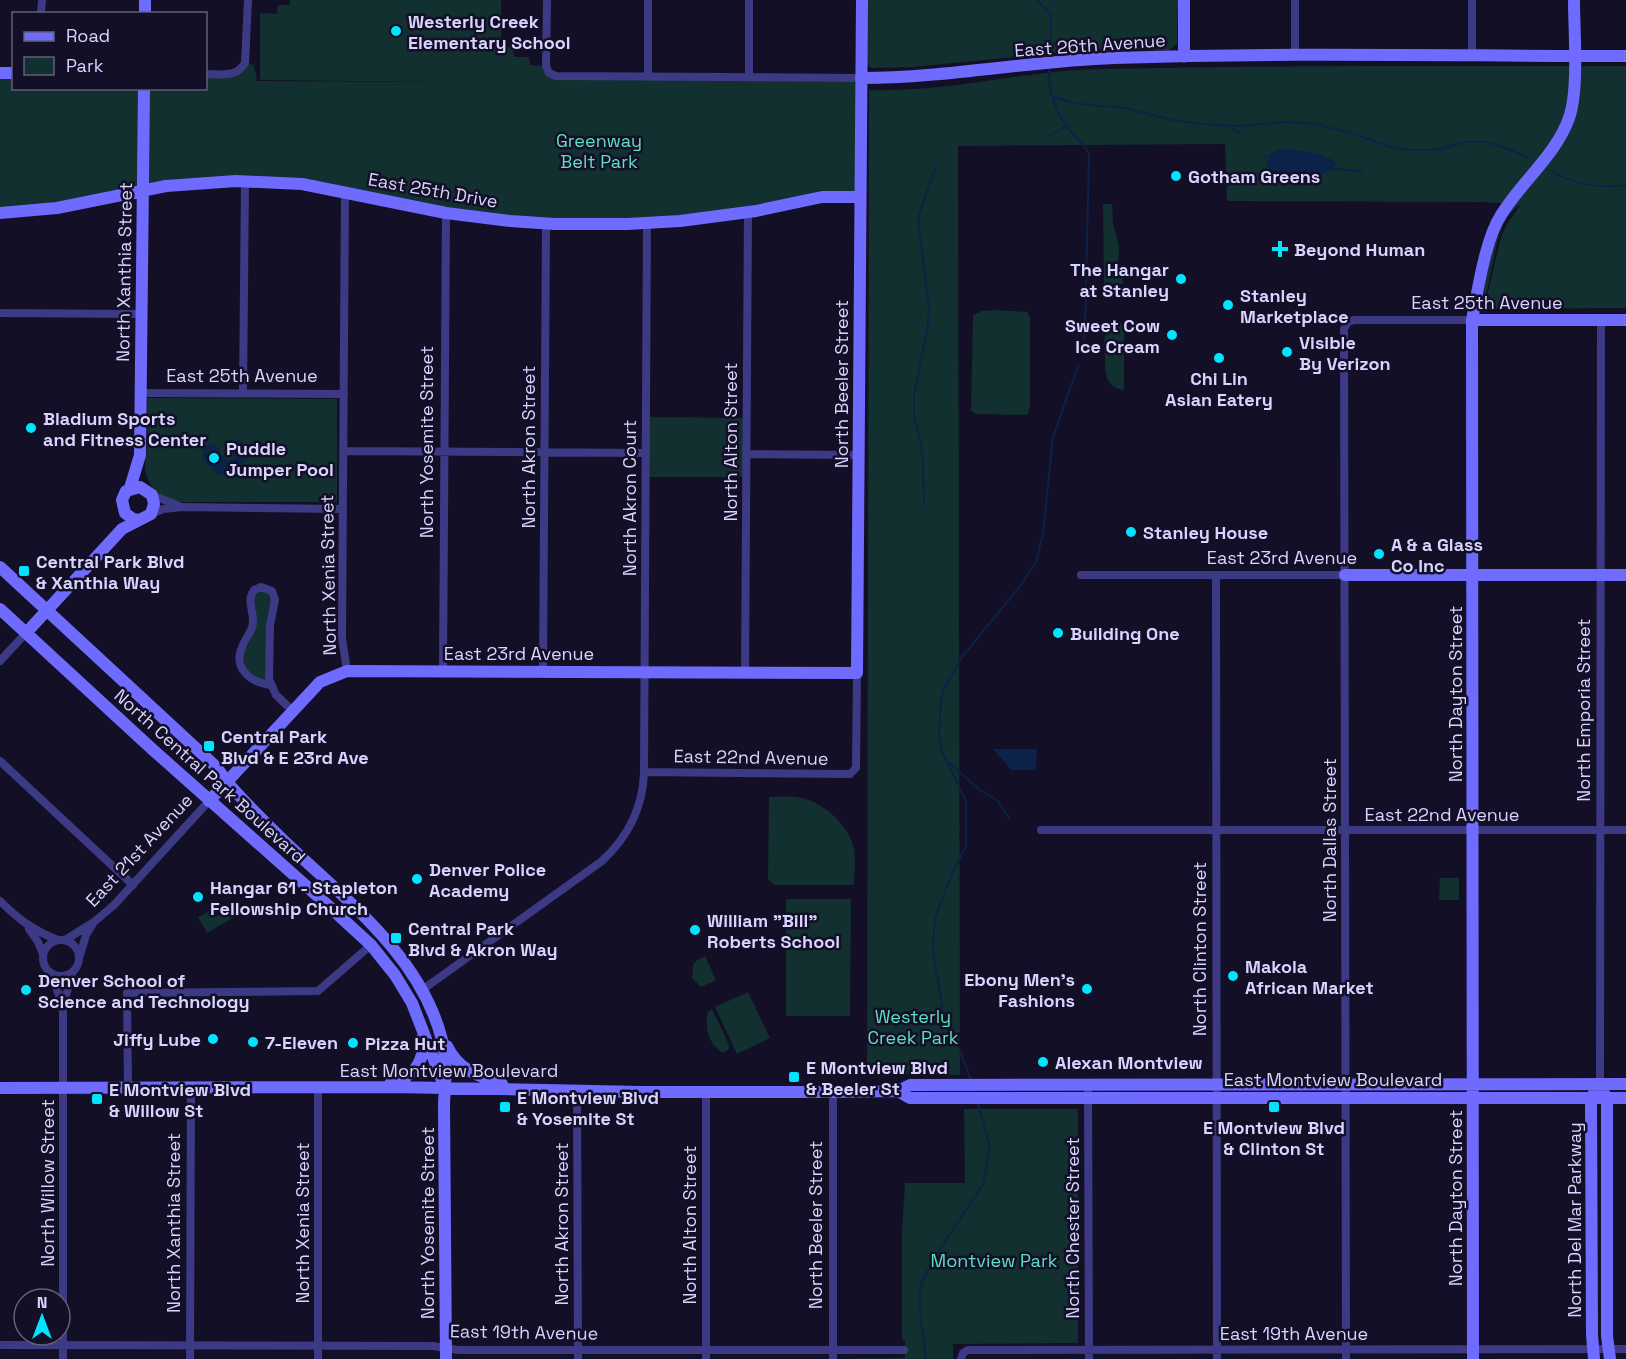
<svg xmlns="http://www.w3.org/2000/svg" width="1626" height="1359" font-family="'Space Grotesk',sans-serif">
  <rect width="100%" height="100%" fill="#130f26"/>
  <path fill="#12302f" d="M290,0H501V47H513L514,57H529L530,65L546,66L549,73L861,78L860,197L756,211L555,224L345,192L236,181L0,213V73H13L14,88H206V74H233L245,63L254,65L257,81L439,82L260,80V13L277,14L278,5H290Z
    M866,0H1178L1177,44L1169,50H1086L913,67L872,68L865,63Z
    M1626,66V308L1484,309L1501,237L1507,224L1521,204C1497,218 1493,266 1487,292L1483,300C1485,268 1497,232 1515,204L1481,202L1227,201L1225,144L958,146L960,1075L867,1074L869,90C948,93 1025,70 1104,69C1278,65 1452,66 1626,66Z
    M1103,204H1112L1113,224L1119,246L1118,268L1123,269V284H1104Z
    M995,310L1027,312L1030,317V405L1028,414L1026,415L977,414L971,411L973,315L982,311Z
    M1124,322V390C1105,388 1105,372 1105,356C1104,348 1103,339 1107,332C1111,325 1117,323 1124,322Z
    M147,398L337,399V502H181C161,499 146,487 145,465C145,458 147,452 147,446C147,430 147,414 147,398Z
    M646,417L747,418L746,477H646Z
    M259,590L270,593L271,602L267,619L265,680L252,676L245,666L243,654L249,642L252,598Z
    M769,797C778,797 788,796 797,797C822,801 848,823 854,848C856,859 854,873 854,885H774L768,879Z
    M1440,878H1459V900H1439Z
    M786,899H851L850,1016H786Z
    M229,909L234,917L207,933L198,917L211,910L216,917Z
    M705,956L716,980L701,987L692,978C695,963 689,964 705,956Z
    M748,992L770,1038L737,1054L715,1007Z
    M712,1009L729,1045V1049L723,1053C708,1044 704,1027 708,1012Z
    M964,1109H1078V1343L953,1344V1359H842L905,1358V1340L902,1339V1232L905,1183H965Z"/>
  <path fill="#0c2248" d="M1281,149C1298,149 1321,153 1336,162V165C1325,180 1281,186 1268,170L1267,162L1271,153Z
    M236,440H240L244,444L238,445V449L248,448L250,457C248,460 245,461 242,463C240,465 239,469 236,471C220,483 209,468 202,456L204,447L212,444L217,446L221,455L229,460L235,457L230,450L232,443Z
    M993,749H1037L1036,770H1011Z"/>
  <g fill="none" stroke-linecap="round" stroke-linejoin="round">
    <path stroke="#0c2248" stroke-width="2" d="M1036,0L1050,13L1051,19L1050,58
      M1049,67C1048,91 1056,114 1072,133C1078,140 1086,145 1089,155L1085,328L1082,352
      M1053,97L1079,104L1126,108L1172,120L1200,124L1239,126L1287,122L1315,124L1354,134L1388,146L1408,150H1432L1466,142H1488L1509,149L1528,158
      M1229,127L1239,133
      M1048,137L1066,126
      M1441,152L1449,147
      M1263,155L1268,158
      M1333,169L1362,171
      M1549,170C1573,184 1598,189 1626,185
      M924,505L923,464L921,444L914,417V395L928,325L929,308L918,217L936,167
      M947,765L950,763L978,789L997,800L1009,818
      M971,1081L953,1031L943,1011L933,951L935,918L951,876L966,846V801L942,751L939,734L941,699L944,689L962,657L1021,585L1036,562L1043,533L1053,437L1078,366
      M926,1359L919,1303L922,1282L934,1258L984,1183L990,1146L977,1101"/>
    <path stroke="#3d3a85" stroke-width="8" d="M547,0L546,66L549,73L556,76L861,78
      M1295,0V56
      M41,14L42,0
      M1472,56V0
      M206,74C221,74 236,78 245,63L248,0
      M648,77V0
      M749,77V0
      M345,192L342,638L347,671
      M0,313L142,314
      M141,393L344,394
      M243,393L245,181
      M343,451L646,453
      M746,454L859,455
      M152,495L179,506
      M151,514L163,509L182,507L343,509
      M1081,575H1345
      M1216,575L1217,1359
      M0,661L26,633
      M443,670L446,213
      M543,671L546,224
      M745,672L748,212
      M270,685C249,682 232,667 243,645C246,637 252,632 253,623C254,611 246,601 254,590L261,587L272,591L275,600L270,625L269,679L276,695L293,711
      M0,761L133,885
      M644,772L850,774L856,768L857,673
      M1041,830H1626
      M0,901C18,919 34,931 58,940
      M29,929L38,942L43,954
      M43 958a18 18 0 1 1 36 0a18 18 0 1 1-36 0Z
      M65,940L94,922L114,905L209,801
      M80,955L86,935L92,925
      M51,974L62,1003
      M422,990L602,861C628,837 643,808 644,772L647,223
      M1600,1084L1601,320
      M128,1087L127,993L318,991L371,945
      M577,1090L578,1359
      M706,1092V1359
      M1088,1092L1089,1359
      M0,1345L433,1346L458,1350H904
      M63,1359V1006L72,974
      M190,1359L191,1087
      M318,1359V1087
      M833,1359V1092
      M961,1359L963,1353L968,1350L1626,1349
      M1346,1359L1344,329L1348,322L1354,320H1472"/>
    <path stroke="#6f6bff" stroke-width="12" d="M145,14V0
      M1184,57V0
      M0,73H14
      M861,78C946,78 1029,61 1114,58C1284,52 1455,56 1626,56
      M0,213L57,208L166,186L236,181L302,184L446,213L510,221L555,224H627L680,221L756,211L822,197H860
      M1472,320H1626
      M130,488L140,455L144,88
      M0,567L214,765C220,771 223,777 228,783C245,803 264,821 282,839C342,897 421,955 442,1040C448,1062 445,1081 444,1104L446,1359
      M1345,575H1626
      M0,609L152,749L322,900L371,945L395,975L412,1003L445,1088
      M26,633L122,529L151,514L154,504L152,495L140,487L126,491L122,500L125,513L133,519L138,520
      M209,801L320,682L347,671L857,673L862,0
      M447,1046C458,1070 478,1076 502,1084
      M390,1084C413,1077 426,1062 422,1038
      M0,1088L394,1087L641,1092H833L898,1091L910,1085L1626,1084
      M898,1091L910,1098H1626
      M1604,1093L1607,1098V1336L1610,1359
      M1473,1359L1472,320C1478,290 1485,240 1501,215C1521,182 1556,155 1569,118C1579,90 1574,32 1574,0
      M1594,1359L1592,1335L1591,1098L1594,1093"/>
  </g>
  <g fill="#00e5ff" stroke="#130f26" stroke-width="2">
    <circle cx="396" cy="31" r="6"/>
    <circle cx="1176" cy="176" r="6"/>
    <path d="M1277 240h6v6h6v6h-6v6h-6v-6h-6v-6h6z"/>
    <circle cx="1181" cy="279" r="6"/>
    <circle cx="1228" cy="305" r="6"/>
    <circle cx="1172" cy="335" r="6"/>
    <circle cx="1287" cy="352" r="6"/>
    <circle cx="1219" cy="358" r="6"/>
    <circle cx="31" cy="428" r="6"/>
    <circle cx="214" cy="458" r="6"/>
    <circle cx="1131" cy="532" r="6"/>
    <circle cx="1379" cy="554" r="6"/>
    <rect x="18" y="565" width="12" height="12" rx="3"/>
    <circle cx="1058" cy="633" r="6"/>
    <rect x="203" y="740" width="12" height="12" rx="3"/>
    <circle cx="417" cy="879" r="6"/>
    <circle cx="198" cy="897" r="6"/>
    <circle cx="695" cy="930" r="6"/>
    <rect x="390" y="932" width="12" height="12" rx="3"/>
    <circle cx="1233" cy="976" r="6"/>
    <circle cx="1087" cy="989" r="6"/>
    <circle cx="26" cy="990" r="6"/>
    <circle cx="213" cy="1039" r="6"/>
    <circle cx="253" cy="1042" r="6"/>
    <circle cx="353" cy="1043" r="6"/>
    <circle cx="1043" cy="1062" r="6"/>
    <rect x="788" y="1071" width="12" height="12" rx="3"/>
    <rect x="91" y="1093" width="12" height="12" rx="3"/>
    <rect x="499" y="1101" width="12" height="12" rx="3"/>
    <rect x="1268" y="1101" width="12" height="12" rx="3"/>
  </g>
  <g text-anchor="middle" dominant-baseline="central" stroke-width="5" stroke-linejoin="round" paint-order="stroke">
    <g font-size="18" font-weight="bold" fill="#d9d4ff" stroke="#130f26" text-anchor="start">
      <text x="408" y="21">Westerly Creek<tspan x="408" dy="21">Elementary School</tspan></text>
      <text x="1188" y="176">Gotham Greens</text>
      <text x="1294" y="249">Beyond Human</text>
      <text x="1169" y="269" text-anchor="end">The Hangar<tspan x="1169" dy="21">at Stanley</tspan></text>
      <text x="1240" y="295">Stanley<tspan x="1240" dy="21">Marketplace</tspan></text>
      <text x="1160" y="325" text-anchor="end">Sweet Cow<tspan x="1160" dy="21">Ice Cream</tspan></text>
      <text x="1299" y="342">Visible<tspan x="1299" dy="21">By Verizon</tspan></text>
      <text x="1219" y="378" text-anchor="middle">Chi Lin<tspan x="1219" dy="21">Asian Eatery</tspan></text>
      <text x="43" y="418">Bladium Sports<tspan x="43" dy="21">and Fitness Center</tspan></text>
      <text x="226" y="448">Puddle<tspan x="226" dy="21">Jumper Pool</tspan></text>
      <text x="1143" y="532">Stanley House</text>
      <text x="1391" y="544">A &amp; a Glass<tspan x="1391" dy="21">Co Inc</tspan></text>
      <text x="36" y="561">Central Park Blvd<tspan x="36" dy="21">&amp; Xanthia Way</tspan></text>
      <text x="1070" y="633">Building One</text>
      <text x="221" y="736">Central Park<tspan x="221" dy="21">Blvd &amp; E 23rd Ave</tspan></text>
      <text x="429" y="869">Denver Police<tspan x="429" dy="21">Academy</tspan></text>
      <text x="210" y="887">Hangar 61 - Stapleton<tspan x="210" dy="21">Fellowship Church</tspan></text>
      <text x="707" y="920">William "Bill"<tspan x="707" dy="21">Roberts School</tspan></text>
      <text x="408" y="928">Central Park<tspan x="408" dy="21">Blvd &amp; Akron Way</tspan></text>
      <text x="1245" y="966">Makola<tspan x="1245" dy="21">African Market</tspan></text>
      <text x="1075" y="979" text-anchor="end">Ebony Men's<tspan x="1075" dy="21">Fashions</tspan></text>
      <text x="38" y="980">Denver School of<tspan x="38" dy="21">Science and Technology</tspan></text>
      <text x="201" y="1039" text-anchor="end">Jiffy Lube</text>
      <text x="265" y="1042">7-Eleven</text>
      <text x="365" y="1043">Pizza Hut</text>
      <text x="1055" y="1062">Alexan Montview</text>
      <text x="806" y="1067">E Montview Blvd<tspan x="806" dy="21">&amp; Beeler St</tspan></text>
      <text x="109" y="1089">E Montview Blvd<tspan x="109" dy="21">&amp; Willow St</tspan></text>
      <text x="517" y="1097">E Montview Blvd<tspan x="517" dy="21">&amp; Yosemite St</tspan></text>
      <text x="1274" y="1127" text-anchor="middle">E Montview Blvd<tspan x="1274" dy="21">&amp; Clinton St</tspan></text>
    </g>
    <g font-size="18" fill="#d9d4ff" stroke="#130f26">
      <text transform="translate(1090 45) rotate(-4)">East 26th Avenue</text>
      <text transform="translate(433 190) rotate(10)">East 25th Drive</text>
      <text transform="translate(124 272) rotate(-89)">North Xanthia Street</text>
      <text x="1487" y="302">East 25th Avenue</text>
      <text x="242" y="375">East 25th Avenue</text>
      <text transform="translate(841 384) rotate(-90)">North Beeler Street</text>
      <text transform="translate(426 442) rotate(-90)">North Yosemite Street</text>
      <text transform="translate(730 442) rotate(-90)">North Alton Street</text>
      <text transform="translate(528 447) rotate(-90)">North Akron Street</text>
      <text transform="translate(629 498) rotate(-90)">North Akron Court</text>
      <text x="1282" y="557">East 23rd Avenue</text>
      <text transform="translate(328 575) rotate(-91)">North Xenia Street</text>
      <text x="519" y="653">East 23rd Avenue</text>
      <text transform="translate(1455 694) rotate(-90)">North Dayton Street</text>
      <text transform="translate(1583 710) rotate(-90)">North Emporia Street</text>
      <text transform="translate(751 757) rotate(1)">East 22nd Avenue</text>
      <text transform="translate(210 776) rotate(42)">North Central Park Boulevard</text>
      <text x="1442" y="814">East 22nd Avenue</text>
      <text transform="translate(1329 840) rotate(-90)">North Dallas Street</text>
      <text transform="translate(139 850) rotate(-47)">East 21st Avenue</text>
      <text transform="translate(1199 949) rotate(-90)">North Clinton Street</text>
      <text x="449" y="1070">East Montview Boulevard</text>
      <text x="1333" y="1079">East Montview Boulevard</text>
      <text transform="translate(47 1183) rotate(-90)">North Willow Street</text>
      <text transform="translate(1455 1198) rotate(-90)">North Dayton Street</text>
      <text transform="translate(1574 1220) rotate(-90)">North Del Mar Parkway</text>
      <text transform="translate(173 1223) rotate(-90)">North Xanthia Street</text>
      <text transform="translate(302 1223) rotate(-90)">North Xenia Street</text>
      <text transform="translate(427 1223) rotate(-90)">North Yosemite Street</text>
      <text transform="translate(561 1224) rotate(-90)">North Akron Street</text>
      <text transform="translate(689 1225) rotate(-90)">North Alton Street</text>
      <text transform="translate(815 1225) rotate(-90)">North Beeler Street</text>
      <text transform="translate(1072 1228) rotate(-90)">North Chester Street</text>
      <text transform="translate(524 1332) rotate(1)">East 19th Avenue</text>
      <text x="1294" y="1333">East 19th Avenue</text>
    </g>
    <g font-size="18" fill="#5fe0c0" stroke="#130f26">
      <text x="599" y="140">Greenway<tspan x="599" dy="21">Belt Park</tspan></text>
      <text x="913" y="1016">Westerly<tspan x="913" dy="21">Creek Park</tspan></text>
      <text x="994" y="1260">Montview Park</text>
    </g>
  </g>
  <rect x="12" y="12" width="195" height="78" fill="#130f26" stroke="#625e7d" stroke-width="1.5"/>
  <rect x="24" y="32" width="30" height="9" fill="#6f6bff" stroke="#625e7d" stroke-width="1.5"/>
  <text x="66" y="42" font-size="18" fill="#d9d4ff">Road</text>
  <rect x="24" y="57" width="30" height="18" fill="#12302f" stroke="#625e7d" stroke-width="1.5"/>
  <text x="66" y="72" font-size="18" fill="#d9d4ff">Park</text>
  <g transform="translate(42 1317)"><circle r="28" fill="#130f26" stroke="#625e7d" stroke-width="1.5"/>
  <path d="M0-4.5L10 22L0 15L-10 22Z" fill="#00e5ff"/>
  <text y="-9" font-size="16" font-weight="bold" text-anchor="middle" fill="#d9d4ff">N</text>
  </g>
</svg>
